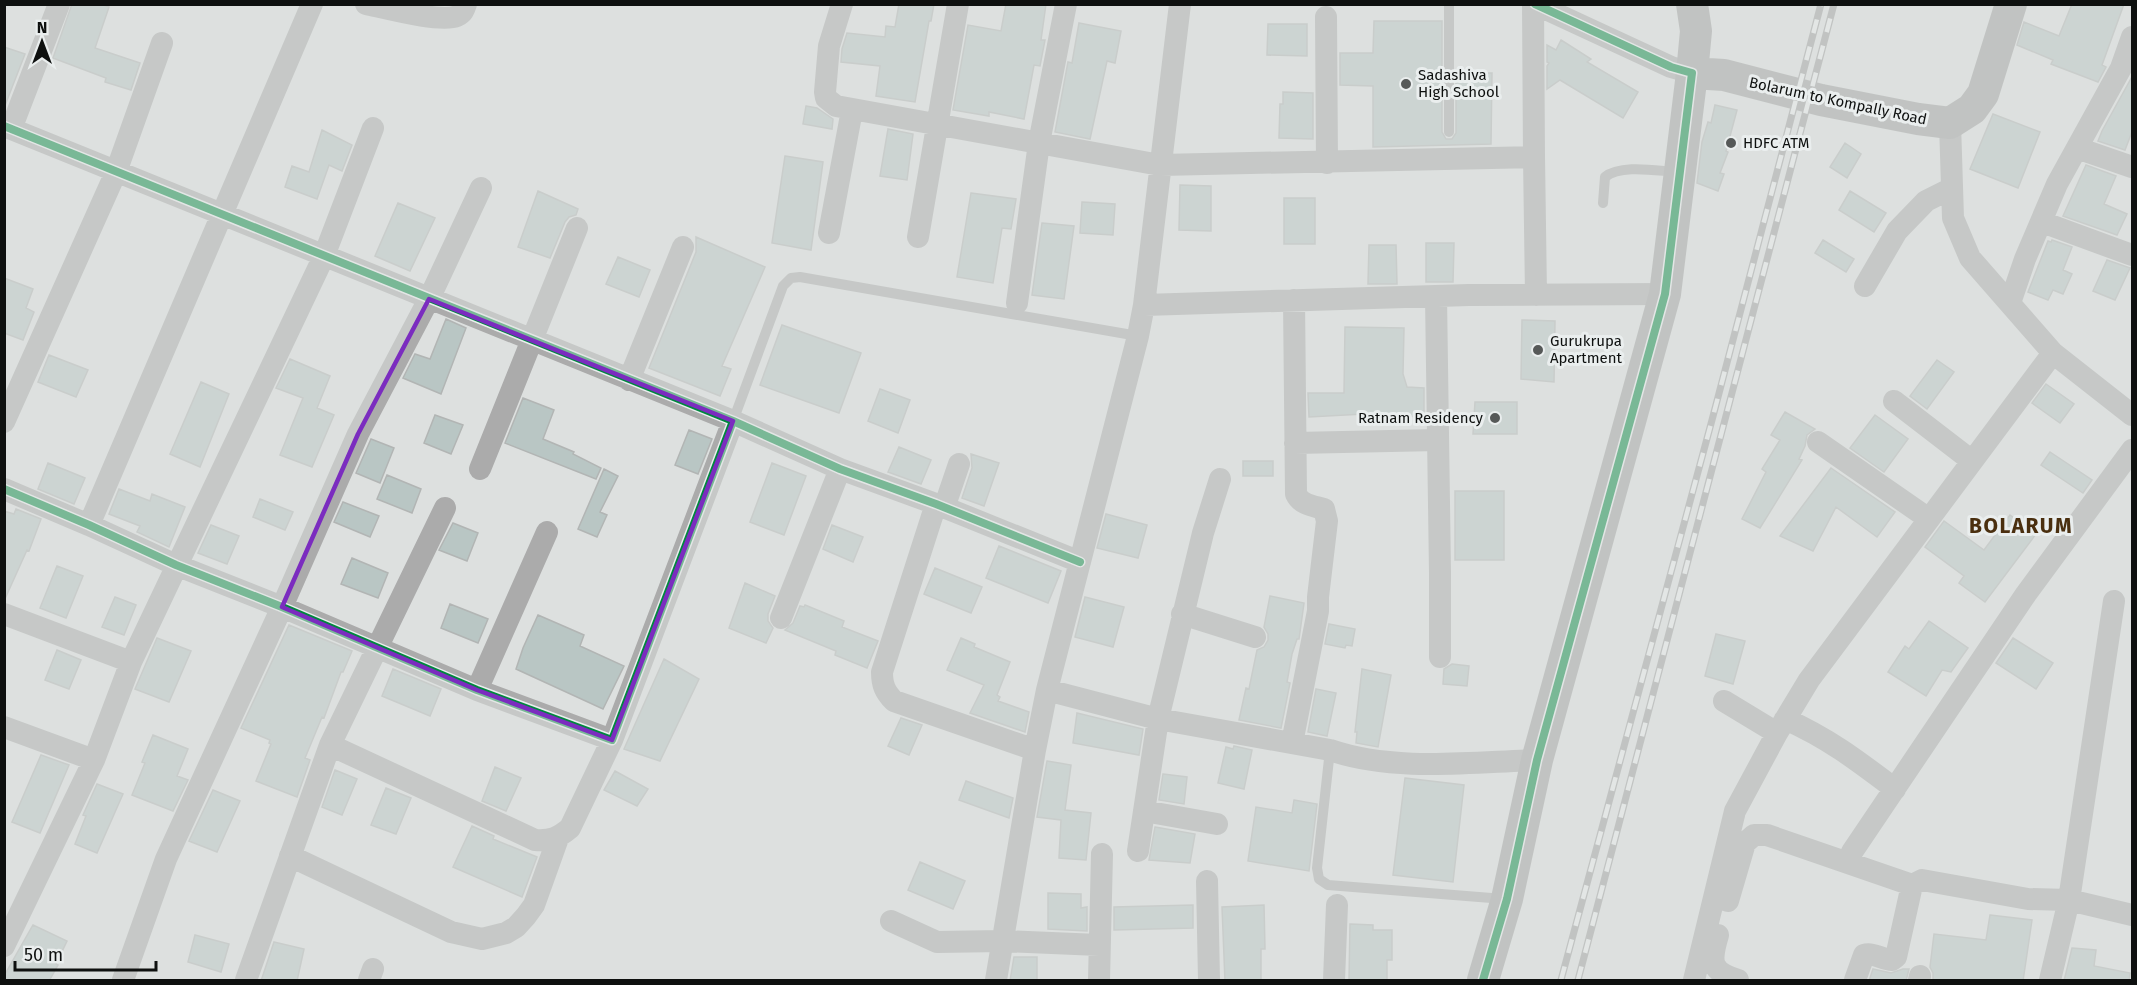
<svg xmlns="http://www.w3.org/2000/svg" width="2137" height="985" font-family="'Fira Sans',sans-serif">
  <rect width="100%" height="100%" fill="#dde0df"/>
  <path fill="#b9c6c4" stroke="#b2b5b4" stroke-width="1.5" d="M72,4H101L109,7L95,48L140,63L131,90L105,82L106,78L53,58Z
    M899,4H934L931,21H929L915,102L876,96L880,66L841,62L842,49L847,33L885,37L886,26L895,27Z
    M1006,4H1046L1041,40H1045L1040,66L1034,65L1024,119L989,112V116L953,110L968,25L1001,31Z
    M2072,4H2124L2102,65L2106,67L2098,82L2051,64L2053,60L2017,45L2024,22L2059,36Z
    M1374,21H1442V132L1446,139H1452L1456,133V73H1492L1491,144L1373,147V86L1340,85V53H1373Z
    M1079,23L1121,31L1115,63L1107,61L1090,139L1055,132L1068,62L1072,63Z
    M1268,24H1307V56L1267,55Z
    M1561,40L1591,59L1587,62L1638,92L1623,118L1560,80L1547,89V66L1549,63L1547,62V45L1556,50Z
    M4,47L25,54L4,108Z
    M2133,75V129L2125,150L2098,141L2102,131Z
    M1283,92L1313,93V139L1279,138L1280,104H1283Z
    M1715,105L1737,110L1726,151L1728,152L1720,173L1724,174L1718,191L1697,183L1702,142L1708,122L1711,123Z
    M806,106L817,108L833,119L832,129L803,124Z
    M1993,114L2040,132L2018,188L1970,169Z
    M888,129L913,134L907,180L880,176Z
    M322,130L352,145L342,171L329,165L317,199L285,187L292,166L309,172Z
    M1845,143L1861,154L1847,178L1830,167Z
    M785,156L823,162L811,250L772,243Z
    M2086,165L2116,176L2104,204L2127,214L2117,235L2063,216Z
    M1180,185L1211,186V231L1179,230Z
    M538,191L578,209L576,215L569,217L565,222L550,258L518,247Z
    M1850,191L1886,213L1874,232L1839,210Z
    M971,193L1016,199L1011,229L1002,228L993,283L957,277Z
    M1284,198H1315V244H1284Z
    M1082,202L1115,204L1113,235L1080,233Z
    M398,203L435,218L410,271L375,256Z
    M1042,223L1074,226L1064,299L1032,295Z
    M696,237L765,267L722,366L731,369L720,396L649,368L696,252Z
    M1823,240L1854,259L1846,272L1815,253Z
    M2052,240L2072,247L2063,270L2072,274L2063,294L2053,290L2048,300L2028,292L2048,241L2051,242Z
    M1426,243H1454L1453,282H1426Z
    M1369,245H1396L1397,284H1368Z
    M618,257L650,270L639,297L606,284Z
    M2107,260L2130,268L2115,300L2093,291Z
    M4,278L33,289L26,308L34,312L23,340L4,333Z
    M446,319L466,328L441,394L403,378L415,354L430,359Z
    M1522,320L1555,321L1554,382L1521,379Z
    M782,325L861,353L839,413L760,385Z
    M1345,327L1404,328L1403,374L1407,387L1424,388V417L1364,414L1309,417L1308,393H1344Z
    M49,355L88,370L76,397L38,382Z
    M290,359L330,376L317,408L334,415L312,467L280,455L303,398L276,388Z
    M1937,360L1954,372L1927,409L1910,396Z
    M201,382L229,394L200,467L170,454Z
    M2046,384L2074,404L2060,423L2032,403Z
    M880,389L910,400L898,433L868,421Z
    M523,398L554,410L543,439L574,452L573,454L601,468L596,479L505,443Z
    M1475,402H1517V434H1473Z
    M1785,412L1815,429L1807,435L1805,446L1799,459L1802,460L1760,528L1742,519L1766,472L1762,469L1780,440L1771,435Z
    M435,415L463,425L451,454L424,443Z
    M1875,415L1908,439L1884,472L1850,448Z
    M689,430L712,439L698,474L675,465Z
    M371,439L394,448L380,483L356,473Z
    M899,447L931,460L921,484L888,472Z
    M2050,452L2092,480L2083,493L2041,465Z
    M971,454L999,463L984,506L962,498L972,468Z
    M1243,461H1273V476H1243Z
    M48,463L85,478L74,504L38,489Z
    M772,463L806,476L784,535L750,522Z
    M1831,468L1895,512L1877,537L1836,507L1813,551L1780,536Z
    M604,469L618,476L600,512L607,515L597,537L578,529Z
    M387,475L421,489L412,513L377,499Z
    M119,489L150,501L152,494L185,507L169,547L137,532L140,526L109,514Z
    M1455,491H1504V560H1455Z
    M260,499L293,512L285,530L253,517Z
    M343,502L379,516L370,537L334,522Z
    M16,509L41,519L29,551L27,550L4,601V511L14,514Z
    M1106,514L1147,525L1138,558L1097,548Z
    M2010,515L2036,534L1985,602L1959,583L1964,576L1925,547L1944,521L1984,550Z
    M453,523L478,533L467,561L439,550Z
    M211,525L239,536L227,564L198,553Z
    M832,525L863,537L853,562L823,549Z
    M999,546L1061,571L1048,603L986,578Z
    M352,558L388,573L378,598L341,584Z
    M57,566L83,576L66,618L40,608Z
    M935,568L982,587L971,613L924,594Z
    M745,583L775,596L768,614V621L773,628L766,643L729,628Z
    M1270,596L1304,603L1299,639H1297L1292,654L1287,682L1290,683L1281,728L1239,720L1246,688L1249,689L1257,650L1264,647L1268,640V634L1264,627Z
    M115,597L136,605L124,635L102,627Z
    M1085,597L1124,607L1113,647L1075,637Z
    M450,604L488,619L478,643L441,628Z
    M805,605L844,621L842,627L878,641L867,668L835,655L836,651L785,630L793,623L800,606L804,607Z
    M538,615L584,635L580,646L624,666L603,709L516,669L523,648Z
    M1929,621L1968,648L1951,672L1942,670L1926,696L1888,672L1905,646L1909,649Z
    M1329,624L1355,629L1352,646L1346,645L1345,648L1325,644Z
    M289,625L352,651L343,672H341L324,718L322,717L305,758L310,760L297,797L256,781L271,744L269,743L270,740L241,728Z
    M1716,634L1745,641L1733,684L1705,676Z
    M157,638L191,651L169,702L135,689Z
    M961,638L975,644L974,647L1010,662L997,695L1000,697L998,701L1029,712L1025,732L970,713L984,685L947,670Z
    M2013,638L2053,663L2036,689L1996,663Z
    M57,650L81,660L69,689L45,680Z
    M664,659L699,679L660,761L624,749Z
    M1452,664L1469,666L1467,686L1443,684L1444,669Z
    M393,669L441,689L430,716L382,696Z
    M1362,669L1391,675L1378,747L1356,743L1357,732H1355Z
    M1316,689L1336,693L1327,736L1308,732Z
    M1077,713L1143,729L1139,755L1073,743Z
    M901,718L922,725L909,755L888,746Z
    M153,735L188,749L177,776L188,780L173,811L132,795L145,763L142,762Z
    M1234,746L1252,750L1244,789L1218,783L1226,747L1233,749Z
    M41,755L69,765L40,833L12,822Z
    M1047,761L1071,765L1065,810L1091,813L1086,860L1059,858L1061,820L1037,817Z
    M495,767L521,778L506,811L482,801Z
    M335,770L357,779L342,815L322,807Z
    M615,771L648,789L637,806L604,790Z
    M1163,774L1187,777L1184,804L1159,800Z
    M1405,778L1464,785L1453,882L1393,875Z
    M966,781L1013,798L1009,818L959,800Z
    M97,784L123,794L97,853L75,844L86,816L83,815Z
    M386,788L411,798L396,834L371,825Z
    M213,790L240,801L217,852L189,841Z
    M1294,800L1317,804L1309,871L1248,861L1256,807L1292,813Z
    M472,826L494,836L493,839L537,857L522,897L453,867Z
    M1155,827L1195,834L1190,863L1149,860Z
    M920,862L965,881L953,909L908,890Z
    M1048,893L1081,894V908L1087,907V931L1048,929Z
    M1193,905V928L1114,930V907Z
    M1264,905L1265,949H1261V981H1225L1222,907Z
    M1990,915L2032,920L2023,981H1933V973L1930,967L1934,934L1986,940Z
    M1350,924L1373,925V930H1392V960H1387V981H1349Z
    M33,925L67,941L56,964L58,965L49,981H4V976Z
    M195,935L229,944L221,972L188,962Z
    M274,942L304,949L297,981H261Z
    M2072,948L2096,950L2094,966L2130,973L2129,981H2064Z
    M1014,957H1037V981H1010Z
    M1873,969L1891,973L1903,969H1909L1906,981H1869Z"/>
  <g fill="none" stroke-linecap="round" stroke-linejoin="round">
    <path stroke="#ababab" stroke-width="10" d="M1449,132V4
      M1603,203L1605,177C1621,164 1657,171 1678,172
      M733,421L783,286L791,278L800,277L1138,336
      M1330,750L1317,868L1319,879L1328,885L1504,899"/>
    <path stroke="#ababab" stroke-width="22" d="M366,4C385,8 441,23 457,16C463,13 464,10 466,4
      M842,4L829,46L825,92L826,98L836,106L1160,165L1534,157L1533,4
      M1535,4L1671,67L1692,73
      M1326,17L1327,163
      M1950,123L1953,218L1970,258L2053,353L2132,415
      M4,126L733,421L840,469L936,504L1080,562
      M11,129L59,4
      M2077,148L2132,167
      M1534,157L1536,295
      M2042,222L2132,255
      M829,233L852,110
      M918,237L958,4
      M1865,286L1897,231L1926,201L1952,188
      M1436,296L1440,573V657
      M1017,303L1039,143L1066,4
      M2010,303L2025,259L2057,184L2121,68L2132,37
      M1144,305L1469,295L1665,294
      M629,380L683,247
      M1894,401L1972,461
      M4,422L116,172L162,43
      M1818,442L1929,519
      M1295,443L1438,440
      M480,469L577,228
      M4,489L89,525L176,565L282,607L477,690L612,740L733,421
      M936,504L882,672C882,685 885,692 894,701L1035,750
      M944,508L959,464
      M89,525L312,4
      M4,614L131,662
      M1182,614L1255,637
      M781,618L840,469
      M477,690L547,532
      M1047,690L1158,719L1330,750C1393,772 1471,762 1537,760
      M1724,701L1777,733
      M1785,719C1828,738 1858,761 1895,789
      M4,727L94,760
      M1292,743L1318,611V597L1327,521L1324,509C1314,506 1301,505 1296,494L1294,300
      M330,745L535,840C551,841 558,838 570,828L612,740
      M1144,811L1217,824
      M1138,851L1158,719L1203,533L1220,479
      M1852,852L2026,594L2132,450
      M290,856L451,932L482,939L506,933L516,927L526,916L534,905L558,838
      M1207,881L1209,980
      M1728,901L1745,843L1754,835H1767L1912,885L1922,880L2028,899L2069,900L2132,915
      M891,921L937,942L1002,941L1099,945
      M1718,935C1710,962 1710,971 1738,980
      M4,946L94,760L131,662L324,256L373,128
      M123,980L166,859L282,607L358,434L429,299L481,188
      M246,980L330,745L445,508
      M369,980L373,969
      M996,980L1035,750L1047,690L1138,336L1144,305L1180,4
      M1099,980L1102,854
      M1334,980L1337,905
      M1694,980L1735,811L1777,733L1809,680L2053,353
      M1855,980L1864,955C1873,952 1883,960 1892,960L1896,957L1912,885
      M1919,980L1920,976
      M2050,980L2069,900L2114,601"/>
    <path stroke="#a1a1a1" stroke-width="32" d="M1692,4L1696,31L1692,73L1724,75L1821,100L1918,119L1950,123L1972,109L1983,94L2011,4
      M1483,980L1507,899L1537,760L1665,294L1692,73"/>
    <defs>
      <path id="rail" d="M1561,980L1712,420L1821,4
        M1578,980L1834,4"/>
    </defs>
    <use href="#rail" stroke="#a1a1a1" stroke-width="7"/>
    <use href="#rail" stroke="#eaeeee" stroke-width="4.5" stroke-dasharray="14" stroke-linecap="butt"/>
    <defs>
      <path id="cycleway" d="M4,126L733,421L840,469L936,504L1080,562
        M4,489L89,525L176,565L282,607L477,690L612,740L733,421
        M1483,980L1507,899L1537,760L1665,294L1692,73L1671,67L1535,4"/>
    </defs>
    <use href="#cycleway" stroke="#eaeeee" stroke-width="11"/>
    <use href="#cycleway" stroke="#00873e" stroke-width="8"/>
  </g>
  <path d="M0 0H2137V985H0ZM429,299L733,421L612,740L477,690L282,607L358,434Z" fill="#dde0df" fill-opacity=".55" fill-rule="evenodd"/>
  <path fill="none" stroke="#7b2cbf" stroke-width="4.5" stroke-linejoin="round" d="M429,299L733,421L612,740L477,690L282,607L358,434Z"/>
  <g fill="#565958" stroke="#eaeeee" stroke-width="2">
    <circle cx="1406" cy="84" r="6"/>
    <circle cx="1731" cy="143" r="6"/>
    <circle cx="1538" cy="350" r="6"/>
    <circle cx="1495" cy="418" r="6"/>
  </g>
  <g text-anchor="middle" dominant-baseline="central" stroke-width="6" stroke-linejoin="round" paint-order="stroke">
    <g font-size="15" fill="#0e100f" stroke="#eaeeee" text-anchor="start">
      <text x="1418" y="75">Sadashiva<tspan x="1418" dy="17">High School</tspan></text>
      <text x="1743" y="143">HDFC ATM</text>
      <text x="1550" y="341">Gurukrupa<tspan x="1550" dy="17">Apartment</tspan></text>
      <text x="1483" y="418" text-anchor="end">Ratnam Residency</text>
    </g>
    <g font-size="15" fill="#0e100f" stroke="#eaeeee">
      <text transform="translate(1838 101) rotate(12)">Bolarum to Kompally Road</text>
    </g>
    <g font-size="21" font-weight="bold" letter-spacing="1.5" fill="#4a2f0f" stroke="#eaeeee">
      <text x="2021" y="526">BOLARUM</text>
    </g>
  </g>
  <rect width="2137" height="985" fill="none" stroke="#0e100f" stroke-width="12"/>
  <g transform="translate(42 42)" stroke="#eaeeee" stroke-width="4.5" paint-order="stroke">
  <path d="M0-4.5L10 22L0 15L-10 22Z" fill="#0e100f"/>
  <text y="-9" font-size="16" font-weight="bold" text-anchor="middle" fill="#0e100f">N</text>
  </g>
  <path d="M15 961v9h141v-9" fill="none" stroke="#0e100f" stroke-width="3"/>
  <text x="24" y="961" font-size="18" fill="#0e100f" stroke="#eaeeee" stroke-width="4.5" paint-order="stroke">50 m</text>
</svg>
